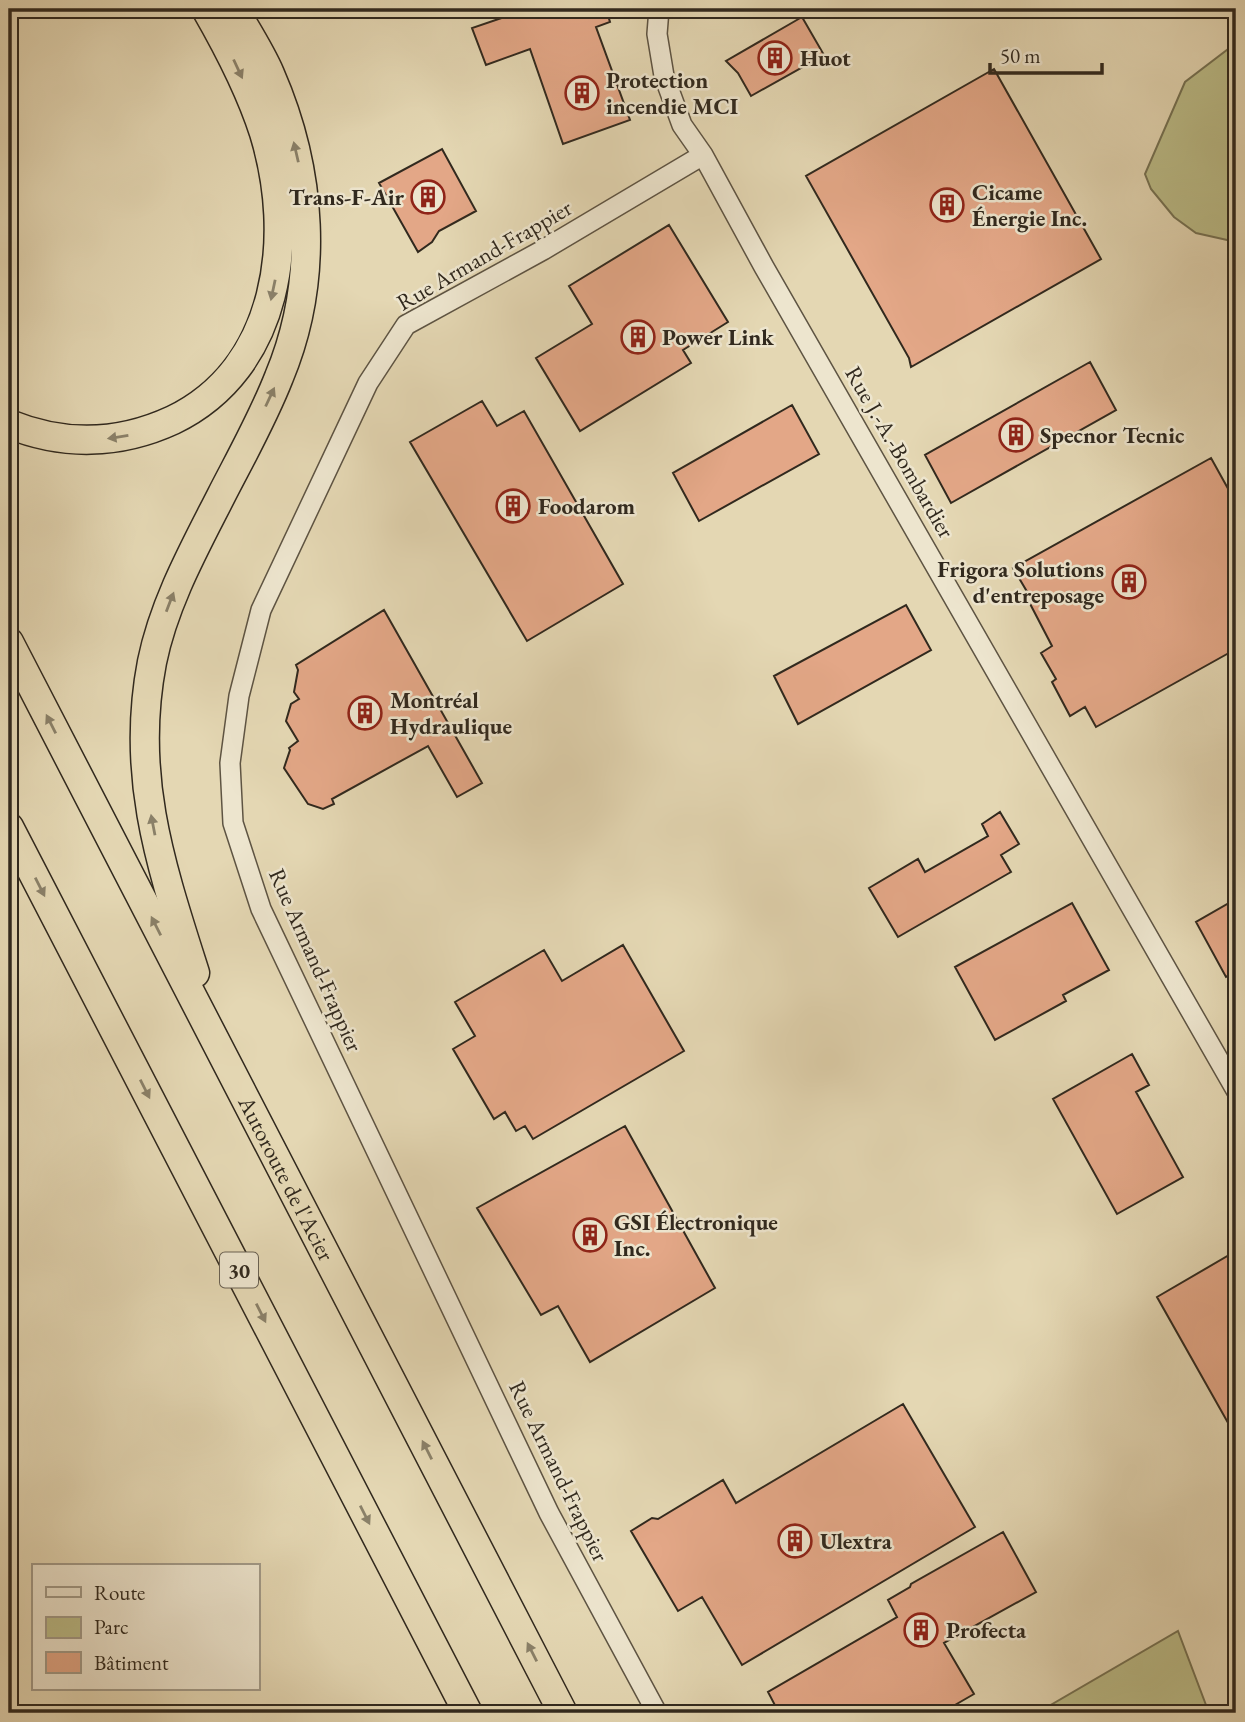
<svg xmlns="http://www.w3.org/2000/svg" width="1245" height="1722" font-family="'EB Garamond',serif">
  <rect width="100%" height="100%" fill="#e4d7b3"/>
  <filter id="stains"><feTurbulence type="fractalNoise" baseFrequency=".00286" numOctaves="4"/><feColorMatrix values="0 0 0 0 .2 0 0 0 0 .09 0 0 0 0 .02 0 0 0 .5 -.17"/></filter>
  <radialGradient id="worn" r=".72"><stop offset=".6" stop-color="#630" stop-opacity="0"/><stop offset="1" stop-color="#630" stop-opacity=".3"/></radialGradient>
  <path fill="#bbbc88" stroke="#767253" stroke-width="2" d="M1236,43V242L1196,233L1174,217L1151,189L1145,174L1185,82Z
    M1178,1631L1209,1713H1037Z"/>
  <path fill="#e3a787" stroke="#31291e" stroke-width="2" d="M521,9H606L610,22L596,27L630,120L563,144L530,49L486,65L472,28L522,11Z
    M802,17L824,55L751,96L738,73L726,61Z
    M994,69L1101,259L911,367L909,358L806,176Z
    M442,149L476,211L439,231L432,242L418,252L379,183Z
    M669,225L728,322L683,350L691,363L580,431L536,358L592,324L569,286Z
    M1090,362L1116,410L951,503L925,455Z
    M482,401L497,426L524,411L623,584L527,641L410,442Z
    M792,405L819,454L699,521L673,473Z
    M1211,458L1236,503V521L1232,523L1236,531V649L1096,727L1085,707L1070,716L1052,682L1056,679L1041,653L1052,646L1026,596L1029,595L1013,568Z
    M906,605L931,650L798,724L774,676Z
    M384,610L482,783L457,797L428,746L332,799L334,804L323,809L308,804L284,768L290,750L289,748L298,741L286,721L291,704L299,699L294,692L298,670L296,665Z
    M1000,812L1019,844L1001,855L1011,872L898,937L869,888L918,859L925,872L988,836L982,824Z
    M1236,899V979L1233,973L1226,977L1196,922Z
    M1072,903L1109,970L1063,995L1066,1001L995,1040L955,967Z
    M623,945L684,1051L533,1139L525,1126L516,1131L505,1112L494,1119L453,1049L475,1036L455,1002L544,950L562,981Z
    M1132,1054L1149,1085L1136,1092L1183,1177L1117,1214L1053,1099Z
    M625,1126L715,1288L590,1362L558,1306L541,1315L477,1208Z
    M1236,1251V1437L1157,1297Z
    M903,1404L975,1527L742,1665L702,1597L678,1611L631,1531L652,1518L658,1519L723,1480L736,1503Z
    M1003,1532L1036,1592L944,1643L974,1694L941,1713H779L768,1692L897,1617L888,1600L910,1587L911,1584Z"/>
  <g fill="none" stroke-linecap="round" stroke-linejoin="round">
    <defs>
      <path id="minor" d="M659,9L657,34L664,76L682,125L703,155L764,267L1236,1090
        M657,1713L549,1513L261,909L233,823L230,763L239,696L261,610L368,383L406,325L543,250L703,155"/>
      <g id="highway">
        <path d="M9,424C63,446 119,445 173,420C280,368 296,237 264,133C250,89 229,49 206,9"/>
        <path id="s1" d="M9,642L563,1713"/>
        <path d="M9,827L468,1713"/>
        <path d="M195,973C161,866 130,776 152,662C164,603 194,549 221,496C241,457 263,418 279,377C320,279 312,170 270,74C260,51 246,30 234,9"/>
      </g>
    </defs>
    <use href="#minor" stroke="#5e5443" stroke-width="22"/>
    <use href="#highway" stroke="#31291e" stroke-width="31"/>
    <use href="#minor" stroke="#ede5ce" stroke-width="19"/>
    <use href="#highway" stroke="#e4d7b3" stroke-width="28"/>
  </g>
  <defs><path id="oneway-solid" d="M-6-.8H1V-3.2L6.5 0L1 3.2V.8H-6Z" transform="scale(1.75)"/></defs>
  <g fill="#8a8068">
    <use href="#oneway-solid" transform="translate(238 69) rotate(65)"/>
    <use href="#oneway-solid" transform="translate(296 152) rotate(-103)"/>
    <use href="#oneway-solid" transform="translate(273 290) rotate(102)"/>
    <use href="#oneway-solid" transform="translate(270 397) rotate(-65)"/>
    <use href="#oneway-solid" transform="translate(118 437) rotate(171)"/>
    <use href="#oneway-solid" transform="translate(170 602) rotate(-69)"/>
    <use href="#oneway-solid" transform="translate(51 724) rotate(-117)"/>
    <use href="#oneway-solid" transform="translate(153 825) rotate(-101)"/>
    <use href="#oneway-solid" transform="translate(40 887) rotate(63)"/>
    <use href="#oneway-solid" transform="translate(156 926) rotate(-117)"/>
    <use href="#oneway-solid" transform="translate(145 1089) rotate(63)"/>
    <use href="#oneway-solid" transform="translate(261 1313) rotate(63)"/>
    <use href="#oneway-solid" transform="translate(427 1450) rotate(-117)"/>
    <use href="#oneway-solid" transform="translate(365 1515) rotate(63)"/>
    <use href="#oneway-solid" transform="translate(532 1652) rotate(-117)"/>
  </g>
  <defs>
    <symbol id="building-ring" viewBox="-11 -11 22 22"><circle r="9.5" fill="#ede5ce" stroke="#8f2418" stroke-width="1.5"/><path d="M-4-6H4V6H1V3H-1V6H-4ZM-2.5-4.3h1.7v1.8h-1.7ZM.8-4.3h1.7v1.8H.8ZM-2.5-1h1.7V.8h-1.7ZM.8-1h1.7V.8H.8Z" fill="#8f2418"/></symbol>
  </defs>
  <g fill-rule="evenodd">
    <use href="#building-ring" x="756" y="39" width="38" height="38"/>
    <use href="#building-ring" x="563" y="74" width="38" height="38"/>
    <use href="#building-ring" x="409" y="178" width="38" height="38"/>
    <use href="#building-ring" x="928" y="186" width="38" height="38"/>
    <use href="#building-ring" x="619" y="318" width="38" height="38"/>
    <use href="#building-ring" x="997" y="416" width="38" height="38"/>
    <use href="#building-ring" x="494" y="487" width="38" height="38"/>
    <use href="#building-ring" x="1110" y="563" width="38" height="38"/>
    <use href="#building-ring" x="346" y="694" width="38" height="38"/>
    <use href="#building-ring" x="571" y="1216" width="38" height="38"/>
    <use href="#building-ring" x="776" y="1522" width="38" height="38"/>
    <use href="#building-ring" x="902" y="1611" width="38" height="38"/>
  </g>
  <g text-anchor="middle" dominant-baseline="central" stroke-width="5" stroke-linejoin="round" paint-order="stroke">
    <rect fill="#ede5ce" stroke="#696153" stroke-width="2" x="220" y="1252.5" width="38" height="35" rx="5"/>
    <g font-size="21" font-weight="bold" fill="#31291e">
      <text x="239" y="1270">30</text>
    </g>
    <g font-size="23" font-weight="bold" fill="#31291e" stroke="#ede5ce" text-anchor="start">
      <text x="800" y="58">Huot</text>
      <text x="606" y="80">Protection<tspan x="606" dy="26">incendie MCI</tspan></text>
      <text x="972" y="192">Cicame<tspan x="972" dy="26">Énergie Inc.</tspan></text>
      <text x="404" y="197" text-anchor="end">Trans-F-Air</text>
      <text x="662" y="337">Power Link</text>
      <text x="1040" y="435">Specnor Tecnic</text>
      <text x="538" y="506">Foodarom</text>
      <text x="1104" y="569" text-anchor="end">Frigora Solutions<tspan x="1104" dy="26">d'entreposage</tspan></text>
      <text x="390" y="700">Montréal<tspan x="390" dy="26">Hydraulique</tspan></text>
      <text x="614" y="1222">GSI Électronique<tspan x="614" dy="26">Inc.</tspan></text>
      <text x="820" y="1541">Ulextra</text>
      <text x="946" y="1630">Profecta</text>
    </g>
    <g font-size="23" fill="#31291e" stroke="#ede5ce">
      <text transform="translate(484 255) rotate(-30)">Rue Armand-Frappier</text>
      <text transform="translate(900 452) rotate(60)">Rue J.-A.-Bombardier</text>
      <text transform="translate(316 960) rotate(66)">Rue Armand-Frappier</text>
      <text stroke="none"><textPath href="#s1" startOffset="604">Autoroute de l'Acier</textPath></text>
      <text transform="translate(559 1471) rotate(64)">Rue Armand-Frappier</text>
    </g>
  </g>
  <rect width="1245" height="1722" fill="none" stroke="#e4d7b3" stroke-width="35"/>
  <rect x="10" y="10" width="1224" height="1701" fill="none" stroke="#31291e" stroke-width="3.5"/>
  <rect x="18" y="18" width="1210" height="1687" fill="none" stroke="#31291e" stroke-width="2"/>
  <rect x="32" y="1564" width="228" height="126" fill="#ede5ce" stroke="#a29a88" stroke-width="2"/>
  <rect x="46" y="1587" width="35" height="10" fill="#ede5ce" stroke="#a29a88" stroke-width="2"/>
  <text x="94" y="1600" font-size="21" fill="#31291e">Route</text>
  <rect x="46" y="1617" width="35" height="21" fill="#bbbc88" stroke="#a29a88" stroke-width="2"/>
  <text x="94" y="1634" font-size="21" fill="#31291e">Parc</text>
  <rect x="46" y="1652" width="35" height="21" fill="#e3a787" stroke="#a29a88" stroke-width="2"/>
  <text x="94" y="1670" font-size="21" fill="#31291e">Bâtiment</text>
  <path d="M990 63v10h112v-10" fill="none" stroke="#31291e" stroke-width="3.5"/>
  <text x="1000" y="63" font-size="21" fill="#31291e" stroke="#ede5ce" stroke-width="5" paint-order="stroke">50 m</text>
  <rect width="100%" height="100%" filter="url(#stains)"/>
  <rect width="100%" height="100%" fill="url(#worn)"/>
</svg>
